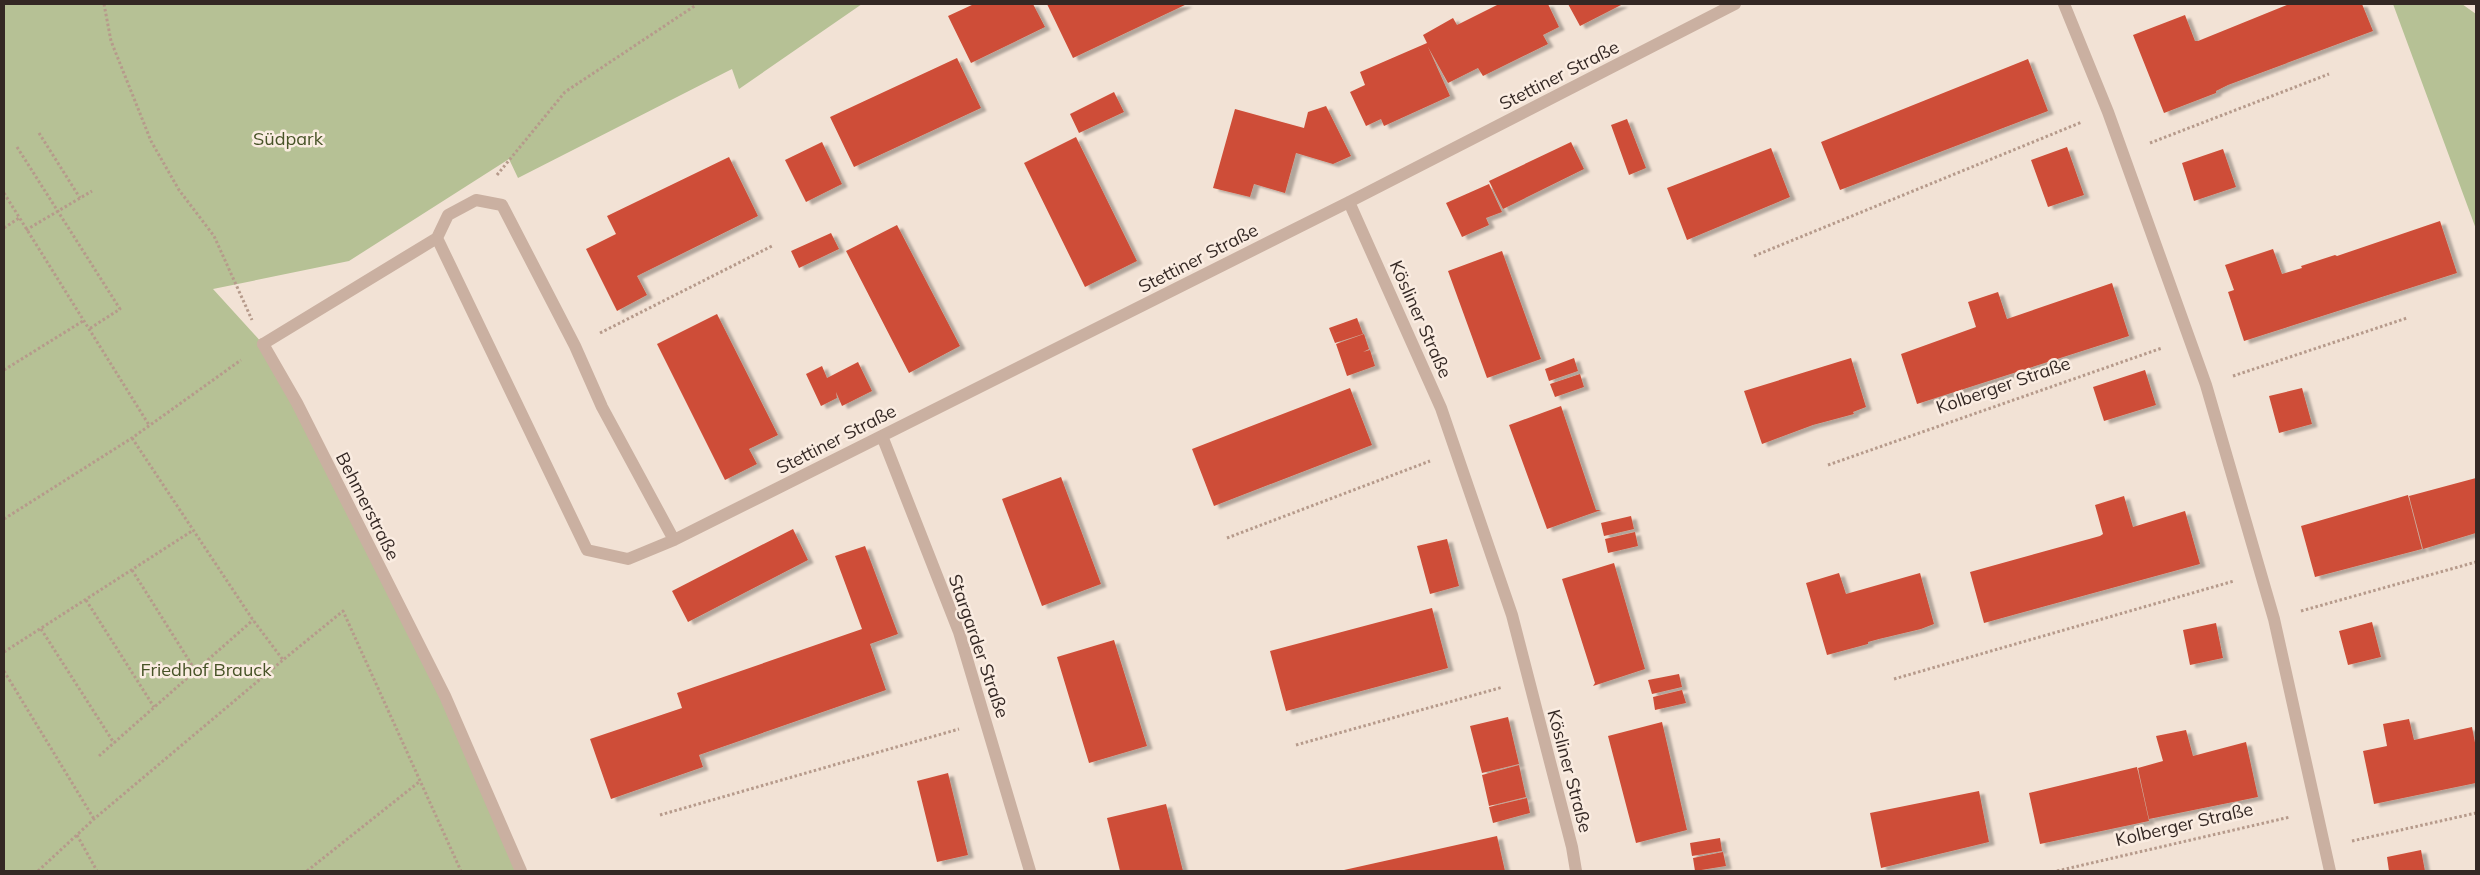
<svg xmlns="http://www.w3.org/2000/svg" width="2480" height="875" font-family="Mulish,sans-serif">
  <defs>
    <filter id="shadow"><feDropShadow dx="5.5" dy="3" stdDeviation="1" flood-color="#0004"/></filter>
  </defs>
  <rect width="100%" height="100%" fill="#f2e2d5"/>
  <path fill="#b6c195" d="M4,4H862L739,89L732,69L518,178L509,159L349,261L213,289L263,344L445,696L521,871H4Z
    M2393,4H2462L2476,14V229Z"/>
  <path fill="#ce4e37" filter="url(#shadow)" d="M974,4H1033L1045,27L971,63L948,16Z
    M1047,4H1187L1073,58Z
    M1499,4H1548L1559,27L1543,35L1548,44L1483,76L1478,68L1448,83L1428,47L1450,96L1384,126L1381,119L1366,126L1350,92L1365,85L1360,72L1427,43L1423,35L1453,18L1457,25Z
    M1568,4H1623L1580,26Z
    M2289,4H2362L2373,31L2228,85L2216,91V93L2164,113L2133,35L2185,15L2195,41H2198Z
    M957,58L981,108L854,167L830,117Z
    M2028,59L2048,111L1840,190L1821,142Z
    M1114,92L1124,112L1079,133L1070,114Z
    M1326,106L1351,156L1333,164L1296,153L1285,193L1254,184L1250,197L1213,188L1235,109L1304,128L1308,112Z
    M1627,119L1646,168L1629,175L1611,125Z
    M1076,137L1137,261L1085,287L1024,163Z
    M822,142L842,184L806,202L785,160Z
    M1571,142L1584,169L1503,209L1489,181Z
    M2067,147L2084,195L2048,207L2031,160Z
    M1771,148L1790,197L1687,240L1667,188Z
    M2223,149L2236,187L2194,201L2182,163Z
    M729,157L758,216L637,276L647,295L617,311L586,249L616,234L607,216Z
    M1489,184L1502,212L1486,218L1489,225L1462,237L1446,203Z
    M2440,221L2457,273L2244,341L2228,292L2234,290L2225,265L2273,249L2282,274L2302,268L2301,266L2335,255L2337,256Z
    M897,225L960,346L909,373L846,251Z
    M831,233L839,249L799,268L791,251Z
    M1502,251L1541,359L1487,378L1448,271Z
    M2112,283L2129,336L1917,404L1901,354L1976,327L1968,302L1998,292L2007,319Z
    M717,314L778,435L749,449L757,464L725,480L657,344Z
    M1357,318L1363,334L1335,343L1329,328Z
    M1364,334L1369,349L1363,352L1370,350L1375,366L1347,376L1336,344Z
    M1574,358L1578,371L1549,381L1545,369Z
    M1851,358L1866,407L1853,412L1854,414L1813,425L1762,444L1744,391Z
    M858,362L872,391L842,406L836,392L837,398L821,406L806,374L822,366L827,378Z
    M2145,370L2156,405L2104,421L2093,387Z
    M1580,374L1584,387L1555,397L1550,384Z
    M1350,388L1372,445L1214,506L1192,449Z
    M2302,388L2312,424L2279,433L2269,396Z
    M1561,406L1596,510H1601L1547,529L1509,425Z
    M1061,477L1101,584L1042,606L1002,499Z
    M2476,478V533L2423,549L2409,496Z
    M2408,495L2422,549L2315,577L2301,526Z
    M2124,496L2133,527L2185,511L2200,564L1984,623L1970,572L2100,536L2103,534L2095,505Z
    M1631,516L1634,529L1604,536L1601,523Z
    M793,529L808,560L688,622L672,591Z
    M1635,532L1638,546L1608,553L1605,539Z
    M1447,539L1459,586L1430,594L1417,546Z
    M865,546L898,634L870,644L886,690L699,755L703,767L611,799L590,739L682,708L677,693L862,629L835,556Z
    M1614,563L1645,669L1593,686L1595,683L1562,579Z
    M1839,573L1846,594L1920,573L1934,624L1921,629L1879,639L1868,642V644L1827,655L1806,583Z
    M1432,608L1448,668L1286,711L1270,651Z
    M2372,622L2381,657L2348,665L2339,631Z
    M2216,623L2223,658L2190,665L2183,630Z
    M1114,640L1147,746L1089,763L1057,657Z
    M1679,674L1682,687L1652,694L1648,680Z
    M1682,690L1686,703L1655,710L1653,697Z
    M1508,717L1519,764L1482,773L1470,726Z
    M2409,719L2414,740L2472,727L2476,748V783L2374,804L2363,751L2387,746L2383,724Z
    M1662,722L1687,830L1636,843L1608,736Z
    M2186,730L2193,756L2246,742L2258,797L2149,819L2138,768L2163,761L2156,736Z
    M1519,765L1526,797L1489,806L1482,775Z
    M2137,767L2149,821L2040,844L2029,793Z
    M948,773L968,855L937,862L917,781Z
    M1979,791L1989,842L1881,868L1870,813Z
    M1527,798L1530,813L1493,823L1489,807Z
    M1166,804L1183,871H1120L1107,818Z
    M1497,836L1505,871H1344V870Z
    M1720,838L1722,851L1692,856L1690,843Z
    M2421,850L2425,871H2389L2387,857Z
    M1723,852L1726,866L1695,871L1693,858Z"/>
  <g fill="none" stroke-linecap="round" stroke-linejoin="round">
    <path stroke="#b69a8b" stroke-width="3" stroke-dasharray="2.5 2.5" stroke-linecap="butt" d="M104,4L111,41L151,141L179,190L214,236L252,320
      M39,133L80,198
      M2150,143L2329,74
      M17,147L120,309L89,329
      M497,175L565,92L696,5
      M4,193L149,425
      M4,228L19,218
      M26,230L92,191
      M1754,256L2082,122
      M600,333L772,246
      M4,370L83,321
      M2233,376L2407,318
      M132,438L253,620L283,660L343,611L461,871
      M1828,465L2162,348
      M4,519L132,438L241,360
      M1227,538L1430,461
      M132,570L195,670
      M86,600L154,707
      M2301,611L2476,562
      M41,629L114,743
      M4,652L192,531
      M4,671L94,819
      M1894,679L2234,581
      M1296,745L1503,687
      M99,756L253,620
      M660,815L959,729
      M77,835L97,871
      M2352,841L2476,813
      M38,871L94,819L283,660
      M307,871L419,782
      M2057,871L2290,817"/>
    <path stroke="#cab0a1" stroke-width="12" d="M263,344L297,403L445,696L521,871"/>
    <path stroke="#cab0a1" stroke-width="12" d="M2064,4L2108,112L2206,385L2274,619L2330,871
      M476,200L502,205L575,346L602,407L674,540L628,559L587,550L437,238L448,215Z
      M1349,202L1441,408L1512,615L1572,847L1576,871
      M263,344L437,238
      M882,436L959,632L1030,871
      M674,540L1349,202L1735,4"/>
  </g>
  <g text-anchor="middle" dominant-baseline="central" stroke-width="5" stroke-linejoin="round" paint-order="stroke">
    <g font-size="18" fill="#342824" stroke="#faece1">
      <text transform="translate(1559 75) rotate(-27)">Stettiner Straße</text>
      <text transform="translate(1198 258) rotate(-27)">Stettiner Straße</text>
      <text transform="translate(1421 319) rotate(66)">Kösliner Straße</text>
      <text transform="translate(2003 385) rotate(-19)">Kolberger Straße</text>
      <text transform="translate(836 439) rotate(-27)">Stettiner Straße</text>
      <text transform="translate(368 506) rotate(63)">Behmerstraße</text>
      <text transform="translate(979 646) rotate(71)">Stargarder Straße</text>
      <text transform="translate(1570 771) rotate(75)">Kösliner Straße</text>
      <text transform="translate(2184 824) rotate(-13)">Kolberger Straße</text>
    </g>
    <g font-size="18" fill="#475327" stroke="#faece1">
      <text x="288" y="138">Südpark</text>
      <text x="206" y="669">Friedhof Brauck</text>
    </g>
  </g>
  <rect width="2480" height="875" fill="none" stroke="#342824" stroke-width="10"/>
</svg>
